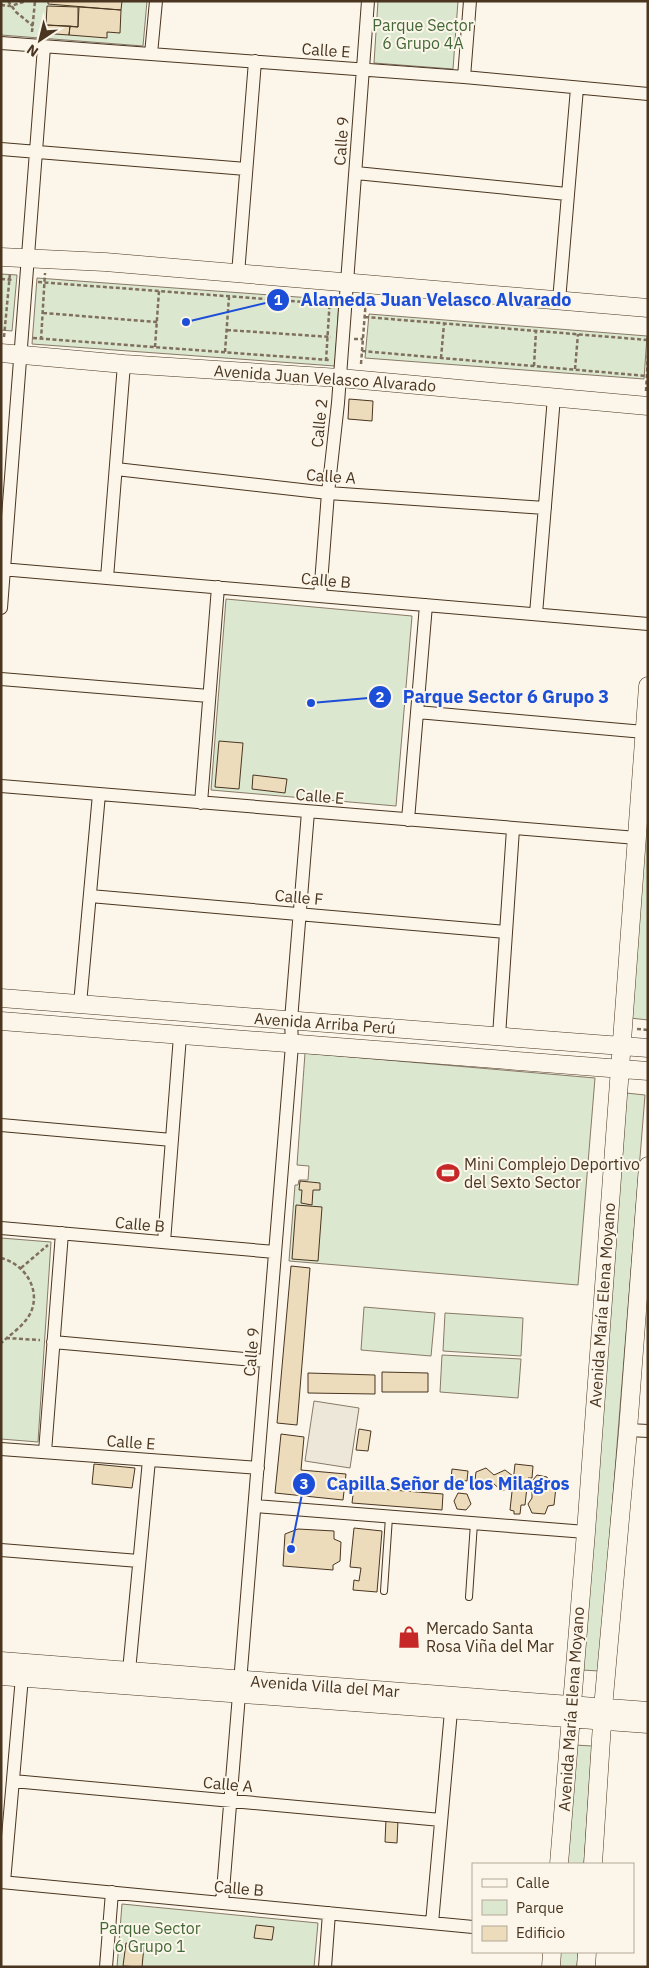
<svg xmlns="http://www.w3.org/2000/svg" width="649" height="1968" font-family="'IBM Plex Sans',sans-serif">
  <rect width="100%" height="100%" fill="#fbf6e9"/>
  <path fill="#dce7d0" stroke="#887966" d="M1,1H147L143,46L1,35Z
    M378,1H458L453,69L374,63Z
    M1,274L17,275L12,331L1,330Z
    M37,278L339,300L335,366L32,344Z
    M369,314L647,336L644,379L365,358Z
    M226,599L412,616L396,806L211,790Z
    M648,803V1020L630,1018Z
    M305,1053L595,1078L578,1285L289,1261L295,1185H298L299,1180H308L309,1166L297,1165Z
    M626,1093L645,1095L599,1671L582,1670Z
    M1,1238L51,1242L38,1442L1,1439Z
    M364,1307L435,1313L431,1356L361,1350Z
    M445,1313L523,1318L521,1356L443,1351Z
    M442,1355L521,1359L518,1398L440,1392Z
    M575,1745L592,1746L584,1864H566Z
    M122,1904L318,1923L314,1967H117Z
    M560,1952H578L577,1967H559Z"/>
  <path fill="#ede7d9" stroke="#887966" d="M314,1401L359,1408L350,1468L305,1461Z"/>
  <path fill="#ecdcbc" stroke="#4a3520" d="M48,1H122L121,10L48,4Z
    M47,6L78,7V27L46,25Z
    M79,7L121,10L120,33L107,32V38L69,35L70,26L78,27Z
    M42,22H46V25L70,26L69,35L41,33Z
    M349,399L373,401L372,421L348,419Z
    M219,741L243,743L239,789L215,787Z
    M253,775L287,779L285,793L252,789Z
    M300,1181L320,1183V1190H313L312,1205L301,1203L302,1190H299Z
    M296,1205L322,1207L318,1261L292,1259Z
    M291,1266L310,1268L297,1425L277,1423Z
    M382,1372L428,1373V1392H382Z
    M308,1373L375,1375V1394L308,1393Z
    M359,1429L371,1431L368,1451L356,1450Z
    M281,1434L304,1437L301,1470L346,1474L343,1500L275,1493Z
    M94,1464L135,1468L132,1488L92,1484Z
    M515,1464L533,1466L532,1478H528L525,1505H521L520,1514H514V1511L510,1510Z
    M486,1468L494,1475L505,1470L513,1476L512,1486L502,1491L494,1484L485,1489L475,1480L476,1472Z
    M452,1469L468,1471L467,1481L451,1479Z
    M537,1475L547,1477L550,1486L556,1487L554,1505L548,1506L545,1514L532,1513L528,1504L532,1498V1491L529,1485Z
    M354,1487L443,1494L442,1510L352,1503Z
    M458,1493L467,1494L471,1504L466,1510L457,1509L454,1501Z
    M354,1528L382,1531L377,1592L353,1590L354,1580L359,1581L361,1568L350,1567Z
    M298,1529L334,1531V1539L341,1542L340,1561L333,1565V1570L283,1566L285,1534Z
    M386,1819L398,1820L397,1843L385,1842Z
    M256,1925L274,1927L272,1940L254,1938Z
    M126,1943L144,1946L142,1967L123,1966Z"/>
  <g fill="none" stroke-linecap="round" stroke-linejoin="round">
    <defs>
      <path id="lane" d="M384,1591L389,1517
        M469,1597L474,1523"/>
      <path id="street" d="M1,43L464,77L648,94
        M151,54L156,1
        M464,77L470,1
        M1,149L246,169
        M356,173L567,194
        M238,274L255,61
        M559,301L577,88
        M116,469L328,493L545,508
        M1,569L648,624
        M107,578L124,364
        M320,596L328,493L338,403L368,1
        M1,608L44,47
        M536,614L554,397
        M1,679L209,696
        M417,712L644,732
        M1,786L637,838
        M201,803L218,587
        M408,820L426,605
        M90,896L506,932
        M80,1004L99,794
        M499,1036L513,829
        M1,1125L172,1140
        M1,1228L275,1252
        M164,1242L180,1036
        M53,1342L266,1361
        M628,1430L648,1431
        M1,1449L258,1468
        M45,1452L62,1233
        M255,1506L586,1532
        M1,1550L139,1561
        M129,1671L149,1460
        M13,1781L441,1820
        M1,1882L473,1927
        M4,1882L22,1677
        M222,1903L292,1045L291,1020L308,812
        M432,1923L451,1711
        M106,1967L112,1892
        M325,1967L329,1913"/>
      <path id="secondary" d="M1,257L105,262L648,308
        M1,353L124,364L340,378L648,406
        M1,998L648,1048
        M1,1021L648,1071
        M1,1661L648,1711
        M1,1676L648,1724
        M559,1864L586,1532L648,686
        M593,1864L603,1708L628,1430L648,1166
        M551,1967L552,1952
        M586,1967L587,1952"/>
    </defs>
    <use href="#lane" stroke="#4a3520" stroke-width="8"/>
    <use href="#street" stroke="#4a3520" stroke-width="14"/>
    <use href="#secondary" stroke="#4a3520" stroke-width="19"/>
    <path stroke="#7f6f5c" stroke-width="2.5" stroke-dasharray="4 2.5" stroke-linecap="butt" d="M8,1L16,12L33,26
      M1,5L11,6L26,1
      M32,32L35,1
      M1,279L13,280
      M38,282L332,304
      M357,306L366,307
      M43,313L157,322
      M365,317L648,340
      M227,330L331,337
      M4,337L10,273
      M33,338L329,360
      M354,339H363
      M41,340L45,273
      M155,347L159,291
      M362,351L647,376
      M225,352L229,297
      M441,358L444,324
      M326,361L330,297
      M361,364L366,299
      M534,366L536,331
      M575,369L578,334
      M646,391L648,355
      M637,1029L648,1030
      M1,1258C24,1264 41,1288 31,1312C25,1325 11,1334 1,1343
      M21,1268L48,1245
      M6,1338L40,1340"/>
    <use href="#lane" stroke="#fbf6e9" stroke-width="6"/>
    <use href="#street" stroke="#fbf6e9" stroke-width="12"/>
    <use href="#secondary" stroke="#fbf6e9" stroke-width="18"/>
  </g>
  <defs>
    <symbol id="stadium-bare" viewBox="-9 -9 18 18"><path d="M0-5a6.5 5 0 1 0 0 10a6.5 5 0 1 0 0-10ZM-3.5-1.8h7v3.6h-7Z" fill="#c62828" stroke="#fbf6e9" stroke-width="2.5" paint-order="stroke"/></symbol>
    <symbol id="shop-bare" viewBox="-9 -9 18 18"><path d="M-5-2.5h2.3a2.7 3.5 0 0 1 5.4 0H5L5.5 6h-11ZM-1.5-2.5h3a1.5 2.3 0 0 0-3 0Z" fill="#c62828" stroke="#fbf6e9" stroke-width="2.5" paint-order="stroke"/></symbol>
  </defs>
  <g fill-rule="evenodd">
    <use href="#stadium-bare" x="432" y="1157" width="32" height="32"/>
    <use href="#shop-bare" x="393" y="1621" width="32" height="32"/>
  </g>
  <g text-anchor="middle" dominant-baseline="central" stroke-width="4" stroke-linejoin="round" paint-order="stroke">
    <g font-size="16" fill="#436837" stroke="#fbf6e9">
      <text x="423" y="25">Parque Sector<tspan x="423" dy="18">6 Grupo 4A</tspan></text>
      <text x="150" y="1928">Parque Sector<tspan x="150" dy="18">6 Grupo 1</tspan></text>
    </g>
    <g font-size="16" fill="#4a3520" stroke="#fbf6e9">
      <text transform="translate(326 50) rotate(4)">Calle E</text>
      <text transform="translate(341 141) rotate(-86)">Calle 9</text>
      <text transform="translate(325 378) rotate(4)">Avenida Juan Velasco Alvarado</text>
      <text transform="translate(319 423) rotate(-84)">Calle 2</text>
      <text transform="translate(331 476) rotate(4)">Calle A</text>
      <text transform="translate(326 580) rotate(5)">Calle B</text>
      <text transform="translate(320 796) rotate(5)">Calle E</text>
      <text transform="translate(299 897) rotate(5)">Calle F</text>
      <text transform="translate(325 1023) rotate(4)">Avenida Arriba Perú</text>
      <text transform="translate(140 1224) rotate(5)">Calle B</text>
      <text transform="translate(602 1305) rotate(-86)">Avenida María Elena Moyano</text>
      <text transform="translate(251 1352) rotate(-85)">Calle 9</text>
      <text transform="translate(131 1442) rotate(4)">Calle E</text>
      <text transform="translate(325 1686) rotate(4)">Avenida Villa del Mar</text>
      <text transform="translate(571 1709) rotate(-86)">Avenida María Elena Moyano</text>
      <text transform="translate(228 1784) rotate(5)">Calle A</text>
      <text transform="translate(239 1888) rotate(5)">Calle B</text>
    </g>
    <g font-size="16" fill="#4a3520" stroke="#fbf6e9" text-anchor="start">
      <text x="464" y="1164">Mini Complejo Deportivo<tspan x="464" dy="18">del Sexto Sector</tspan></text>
      <text x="426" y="1628">Mercado Santa<tspan x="426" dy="18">Rosa Viña del Mar</tspan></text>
    </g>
  </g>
  <path fill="none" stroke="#1d4ed8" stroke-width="2" d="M186 322L278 300M311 703L380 697M291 1549L304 1484"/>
  <g fill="#1d4ed8" stroke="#fbf6e9" stroke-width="2">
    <circle cx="186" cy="322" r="5"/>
    <circle cx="311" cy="703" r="5"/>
    <circle cx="291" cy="1549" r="5"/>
    <circle cx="278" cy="300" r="12"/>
    <circle cx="380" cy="697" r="12"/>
    <circle cx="304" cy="1484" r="12"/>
  </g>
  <g font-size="15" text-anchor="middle" font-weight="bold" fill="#fff">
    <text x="278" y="305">1</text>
    <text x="380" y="702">2</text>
    <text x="304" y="1489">3</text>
  </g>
  <g font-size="18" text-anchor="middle" font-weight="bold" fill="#1d4ed8" stroke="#fbf6e9" stroke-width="4" stroke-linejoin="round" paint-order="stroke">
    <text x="436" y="306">Alameda Juan Velasco Alvarado</text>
    <text x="506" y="703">Parque Sector 6 Grupo 3</text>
    <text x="448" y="1490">Capilla Señor de los Milagros</text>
  </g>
  <rect width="649" height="1968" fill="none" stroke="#4a3520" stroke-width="5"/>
  <rect x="472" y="1863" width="162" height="90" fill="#fbf6e9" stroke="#b4a999"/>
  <rect x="482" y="1879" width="25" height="8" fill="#fbf6e9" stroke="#b4a999"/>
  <text x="516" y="1888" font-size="15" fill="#4a3520">Calle</text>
  <rect x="482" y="1900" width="25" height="15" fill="#dce7d0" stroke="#b4a999"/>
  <text x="516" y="1913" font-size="15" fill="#4a3520">Parque</text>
  <rect x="482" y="1926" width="25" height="15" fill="#ecdcbc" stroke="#b4a999"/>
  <text x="516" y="1938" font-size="15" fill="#4a3520">Edificio</text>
  <g transform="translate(40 40) rotate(215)" stroke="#fbf6e9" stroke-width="4" paint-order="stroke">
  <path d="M0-4L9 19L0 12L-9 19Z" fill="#4a3520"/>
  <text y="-8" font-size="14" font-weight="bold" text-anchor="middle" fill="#4a3520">N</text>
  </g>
</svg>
